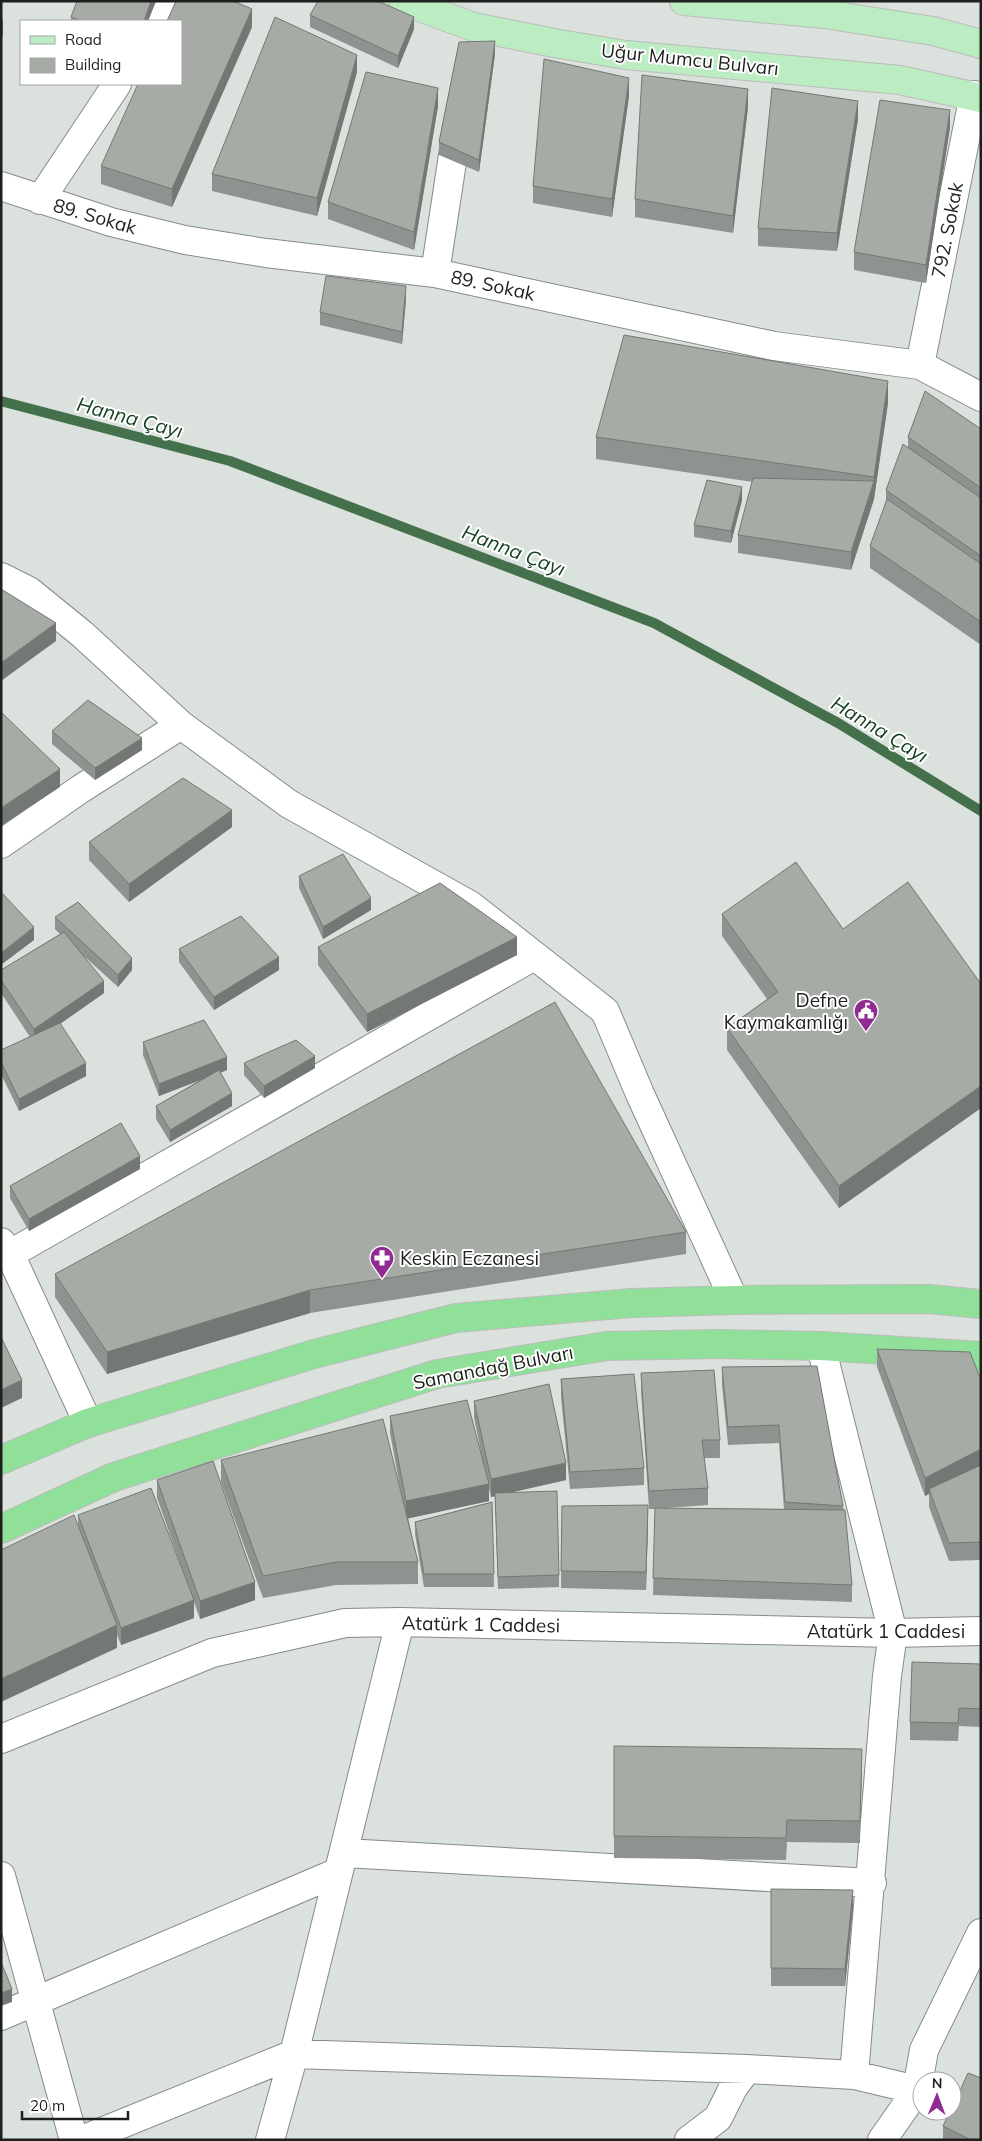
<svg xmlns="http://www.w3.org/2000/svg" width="982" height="2141" font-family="Mulish,sans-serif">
  <rect width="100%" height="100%" fill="#dbe1dc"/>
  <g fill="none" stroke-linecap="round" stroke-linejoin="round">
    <path stroke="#45704c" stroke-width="10" d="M1,401L230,461L654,623L838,723L981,811"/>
    <defs>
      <path id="street" d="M158,21L171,1
        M1,186L111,222L185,240L266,253L435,273L774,346L920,365L981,397
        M40,200L117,84
        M435,273L458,123
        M920,365L974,95
        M1,577L29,591L82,634L181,725L289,804L470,905L605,1011L640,1094L734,1300
        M1,844L82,788L181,725
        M1,1242L10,1254L88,1423
        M10,1254L534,956
        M821,1346L893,1633L887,1676L854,2075L917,2090L882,2140
        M1,1739L212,1653L345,1623L400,1622L893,1633L981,1631
        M345,1853L872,1883
        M1,1876L74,2140
        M1,2016L338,1872
        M917,2090L924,2050L981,1933
        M82,2140L294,2054L747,2069L854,2075
        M270,2140L294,2054L400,1622
        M689,2140L718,2118L733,2088L747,2069"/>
      <path id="primary" d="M403,1L474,27L554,43L626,55L900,80L981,98
        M684,1L824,14L933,31L981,44"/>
      <path id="highway" d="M1,1460L88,1423L314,1354L456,1318L632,1303L734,1300L928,1299L981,1304
        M1,1529L114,1477L437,1374L607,1346L718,1344L821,1346L981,1356"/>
    </defs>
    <use href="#street" stroke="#868b87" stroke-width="30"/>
    <use href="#primary" stroke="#bcbcbc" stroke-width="30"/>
    <use href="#highway" stroke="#bcbcbc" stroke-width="30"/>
    <use href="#street" stroke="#fff" stroke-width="28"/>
    <use href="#primary" stroke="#bcecc2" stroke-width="28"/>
    <use href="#highway" stroke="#90e09a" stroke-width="28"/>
  </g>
  <path fill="#8f938f" d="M156,1L148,21H71V17Z
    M310,15L414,29L398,68L310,27Z
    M252,27L172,207L101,184V166Z
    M495,54L479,172L439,155V142Z
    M357,72L317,216L212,191V174Z
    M629,96L612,217L533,203V186Z
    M438,106L414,250L328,219V202Z
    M748,107L733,233L635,217V199Z
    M858,119L837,251L758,246V228Z
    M950,127L926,283L854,270V252Z
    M406,299L402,344L320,325V312Z
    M888,403L874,499L851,570L738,553V535L753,482L596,459V437Z
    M981,429V645L870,568V546L886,503V490L908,447V437Z
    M742,500L731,543L694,537V525Z
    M52,731L142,750L95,780L52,744Z
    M232,827L129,902L89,860V842Z
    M299,876L371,910L323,939L299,888Z
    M722,914L843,929L981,984V1108L839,1208L727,1050V1028L767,999L722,936Z
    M55,917L132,970L118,987L85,957L104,993L60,1024L86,1076L19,1111L1,1074V1050L30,1037L1,993V970L60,934L55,929Z
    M318,947L517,955L367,1032L318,965Z
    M179,949L279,970L214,1010L179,962Z
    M143,1042L227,1070L220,1073L232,1106L170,1142L156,1119V1106L200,1080L159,1096L143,1055Z
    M244,1063L315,1068L264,1098L244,1075Z
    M140,1169L29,1231L10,1198V1186Z
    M686,1232V1254L310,1313L107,1374L55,1297V1274Z
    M877,1349L981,1380V1560L949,1561L929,1507V1494L925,1496L877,1367Z
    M817,1366L843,1506L852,1585V1602L653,1595L655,1509H649L641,1391V1373L720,1440V1458H704L708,1488V1505L666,1508L784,1509L779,1443L728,1445L722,1385V1367Z
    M561,1379L644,1468V1485L570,1489L561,1397Z
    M474,1401L566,1480L512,1492L559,1575V1587L498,1589L495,1496L491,1497L489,1488V1501L408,1518L418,1562V1584L336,1585L263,1598L221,1482V1460L401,1493L390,1433V1416L482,1457L474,1418Z
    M157,1480L255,1600L200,1619L194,1602V1618L121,1645L117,1635V1648L78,1524V1515L185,1577L157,1498Z
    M492,1502L494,1587H424L415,1534V1522Z
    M562,1506L648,1523L646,1590L561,1588Z
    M981,1664V1727L959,1726L958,1741L910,1740V1722Z
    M614,1746L862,1771L860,1843L787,1842L786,1860L614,1858Z
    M771,1889L853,1908L845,1986H771Z
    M943,2126L981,2140H943Z"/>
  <path fill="#747874" d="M151,1H156L148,21H144Z
    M252,9V27L172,207V189Z
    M414,17V29L398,68V56Z
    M3,18V36L1,39V22Z
    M495,41V54L479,172V160Z
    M357,55V72L317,216V198Z
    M629,78V96L612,217V199Z
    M438,88V106L414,250V232Z
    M748,89V107L733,233V216Z
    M858,101V119L837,251V233Z
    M950,110V127L926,283V265Z
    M406,286V299L402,344V332Z
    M888,381V403L874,499V477Z
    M874,481V499L851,570V552Z
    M742,487V500L731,543V531Z
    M56,623V641L1,681V663Z
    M142,738V750L95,780V768Z
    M60,769V787L1,826V808Z
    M232,810V827L129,902V884Z
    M371,898V910L323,939V927Z
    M34,927V940L1,965V953Z
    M517,937V955L367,1032V1014Z
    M279,957V970L214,1010V997Z
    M132,958V970L118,987V975Z
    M104,981V993L34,1042V1029Z
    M315,1056V1068L264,1098V1086Z
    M227,1057V1070L159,1096V1084Z
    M86,1063V1076L19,1111V1099Z
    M981,1086V1108L839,1208V1186Z
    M232,1093V1106L170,1142V1130Z
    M140,1156V1169L29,1231V1219Z
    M310,1290V1313L107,1374V1352Z
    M22,1380V1398L1,1408V1390Z
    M981,1449V1467L929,1489V1494L925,1496V1478Z
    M566,1463V1480L491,1497V1479Z
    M489,1484V1501L406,1519V1501Z
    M648,1505V1523L646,1590V1572Z
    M255,1582V1600L200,1619V1601Z
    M194,1600V1618L121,1645V1628Z
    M117,1625V1648L1,1702V1679Z
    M853,1890V1908L845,1986V1969Z
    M12,1989V2002L1,2006V1993Z"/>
  <path fill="#a6aba6" stroke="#747874" d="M77,1H151L144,21H81L71,17Z
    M176,1H233L252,9L172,189L101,166L138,84H181V21H167Z
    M318,1H378L414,17L398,56L310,15Z
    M275,17L357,55L317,198L212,174Z
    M495,41L479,160L439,142L459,42Z
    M544,59L629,78L612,199L533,186Z
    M366,72L438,88L414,232L328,202Z
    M642,75L748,89L733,216L635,199Z
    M772,88L858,101L837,233L758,228Z
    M880,100L950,110L926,265L854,252Z
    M326,276L406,286L402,332L320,312Z
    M624,335L888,381L874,477L596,437Z
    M925,391L981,429V488L908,437Z
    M903,444L981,498V556L886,490Z
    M753,478L874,481L851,552L738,535Z
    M707,480L742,487L731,531L694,525Z
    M887,499L981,564V622L870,546Z
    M1,589L56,623L1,663Z
    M88,700L142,738L95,768L52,731Z
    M1,712L60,769L1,808Z
    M183,778L232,810L129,884L89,842Z
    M343,854L371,898L323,927L299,876Z
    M796,862L843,929L908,882L981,984V1086L839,1186L727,1028L778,992L722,914Z
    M440,883L517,937L367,1014L318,947Z
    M1,892L34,927L1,953Z
    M78,902L132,958L118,975L55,917Z
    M241,916L279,957L214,997L179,949Z
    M64,932L104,981L34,1029L1,980V970Z
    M555,1002L686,1232L310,1290L107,1352L55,1274Z
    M204,1020L227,1057L159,1084L143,1042Z
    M60,1023L86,1063L19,1099L1,1062V1050Z
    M296,1040L315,1056L264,1086L244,1063Z
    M219,1070L232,1093L170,1130L156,1106Z
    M121,1123L140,1156L29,1219L10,1186Z
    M1,1337L22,1380L1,1390Z
    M877,1349L970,1352L981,1380V1449L925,1478Z
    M817,1366L843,1506L785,1502L779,1425L728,1427L722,1367Z
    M714,1370L720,1440H702L708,1488L649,1491L641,1373Z
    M634,1374L644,1468L570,1472L561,1379Z
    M549,1384L566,1463L491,1479L474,1401Z
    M467,1400L489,1484L406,1501L390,1416Z
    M383,1419L418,1562H336L263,1576L221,1460Z
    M213,1461L255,1582L200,1601L157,1480Z
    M981,1465V1542L949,1543L929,1489Z
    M151,1488L194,1600L121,1628L78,1515Z
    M557,1491L559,1575L498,1577L495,1493Z
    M492,1502L494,1574H424L415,1522Z
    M648,1505L646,1572L561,1571L562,1506Z
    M655,1508L845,1510L852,1585L653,1578Z
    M74,1515L117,1625L1,1679V1550Z
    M912,1662L981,1664V1709L959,1708L958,1723L910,1722Z
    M614,1746L862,1749L860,1821L787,1820L786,1838L614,1836Z
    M771,1889L853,1890L845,1969L771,1968Z
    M1,1962L12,1989L1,1993Z
    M968,2073L981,2078V2140H971L943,2126L950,2111H952V2108Z"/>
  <defs>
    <symbol id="civic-pin" viewBox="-11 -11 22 30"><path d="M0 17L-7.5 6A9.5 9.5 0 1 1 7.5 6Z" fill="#902b91" stroke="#fff"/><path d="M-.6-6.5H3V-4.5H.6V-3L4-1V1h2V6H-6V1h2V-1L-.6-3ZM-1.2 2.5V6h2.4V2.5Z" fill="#fff"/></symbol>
    <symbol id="pharmacy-pin" viewBox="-11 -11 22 30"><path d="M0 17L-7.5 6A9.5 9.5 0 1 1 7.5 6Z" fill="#902b91" stroke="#fff"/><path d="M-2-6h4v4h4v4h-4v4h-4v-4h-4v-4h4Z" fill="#fff"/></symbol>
  </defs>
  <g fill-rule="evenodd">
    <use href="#civic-pin" x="852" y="997" width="28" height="38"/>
    <use href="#pharmacy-pin" x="368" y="1244" width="28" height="38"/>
  </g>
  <g text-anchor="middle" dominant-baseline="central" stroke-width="4" stroke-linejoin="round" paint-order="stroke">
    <g font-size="19" fill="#1e201e" stroke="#fff">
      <text transform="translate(690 59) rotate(6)">Uğur Mumcu Bulvarı</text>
      <text transform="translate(95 216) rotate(16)">89. Sokak</text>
      <text transform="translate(947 230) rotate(-79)">792. Sokak</text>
      <text transform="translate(493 285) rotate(12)">89. Sokak</text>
      <text transform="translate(493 1367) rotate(-11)">Samandağ Bulvarı</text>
      <text transform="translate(481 1624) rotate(1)">Atatürk 1 Caddesi</text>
      <text x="886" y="1631">Atatürk 1 Caddesi</text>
    </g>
    <g font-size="19" fill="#1e201e" stroke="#fff" text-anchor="end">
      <text x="848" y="1000">Defne<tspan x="848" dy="22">Kaymakamlığı</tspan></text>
      <text x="400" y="1258" text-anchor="start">Keskin Eczanesi</text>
    </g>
    <g font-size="20" font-style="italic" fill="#16421e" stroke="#fff">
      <text transform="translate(130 417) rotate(15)">Hanna Çayı</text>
      <text transform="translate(514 550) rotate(21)">Hanna Çayı</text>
      <text transform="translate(880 729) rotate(31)">Hanna Çayı</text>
    </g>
  </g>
  <rect width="982" height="2141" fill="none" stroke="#1e201e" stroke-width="5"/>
  <rect x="20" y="20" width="162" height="65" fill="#ffffff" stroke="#a5a6a5"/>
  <rect x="30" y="36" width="25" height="8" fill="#bcecc2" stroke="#a5a6a5"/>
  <text x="65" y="45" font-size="15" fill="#1e201e">Road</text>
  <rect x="30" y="58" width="25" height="15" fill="#a6aba6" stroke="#a5a6a5"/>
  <text x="65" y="70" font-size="15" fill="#1e201e">Building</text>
  <g transform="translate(937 2096) rotate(1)"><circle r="24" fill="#ffffff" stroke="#a5a6a5"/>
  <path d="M0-4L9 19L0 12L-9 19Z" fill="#902b91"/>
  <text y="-8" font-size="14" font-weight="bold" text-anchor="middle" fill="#1e201e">N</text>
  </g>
  <path d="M22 2111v8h106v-8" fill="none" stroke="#1e201e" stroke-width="2.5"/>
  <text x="30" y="2111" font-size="15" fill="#1e201e" stroke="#ffffff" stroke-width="4" paint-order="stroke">20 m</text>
</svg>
